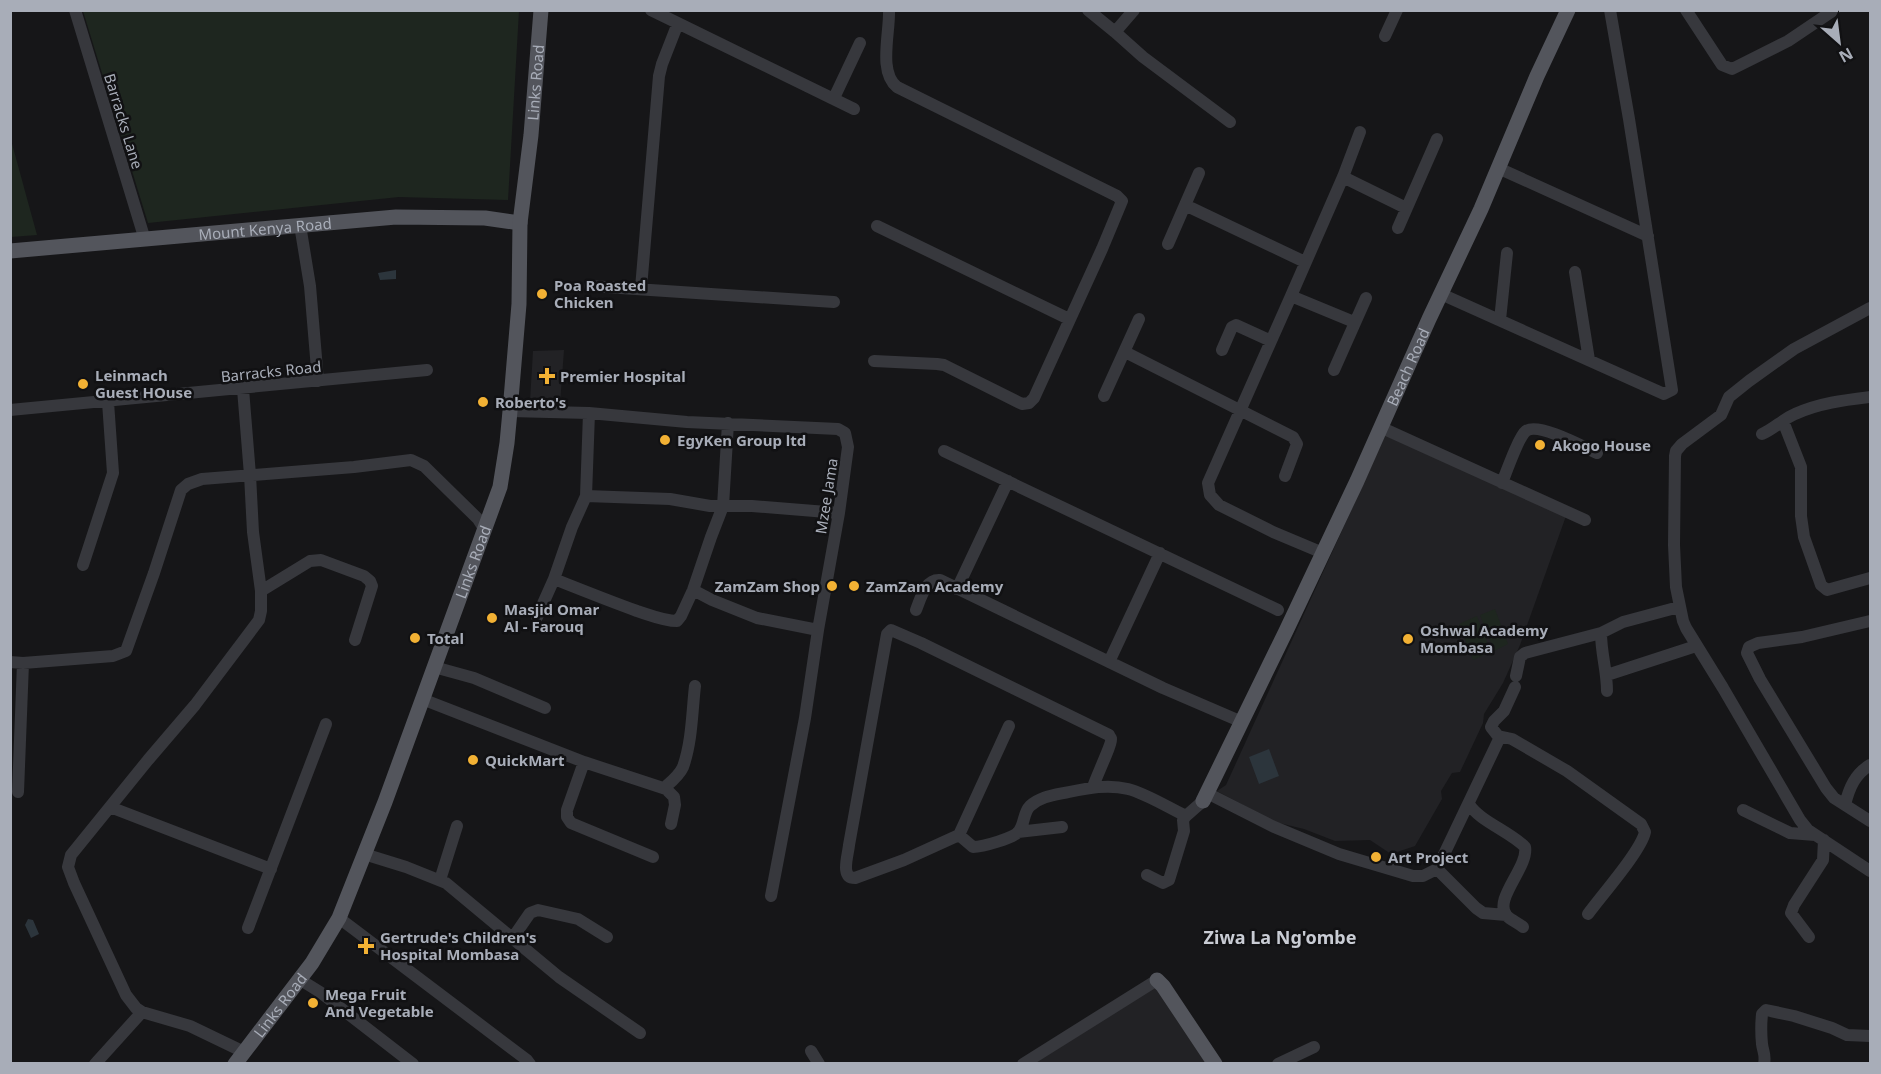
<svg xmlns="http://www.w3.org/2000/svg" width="1881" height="1074" font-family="'Noto Sans',sans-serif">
  <rect width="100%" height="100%" fill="#161618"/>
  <path fill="#222225" d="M564,350L560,404L530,401L533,351Z
    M1386,434L1566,516L1520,645L1503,683L1484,714L1483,723L1460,772L1452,773L1441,791L1442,799L1415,846L1391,854L1370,840L1335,841L1304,829L1275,822L1217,791L1226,785Z
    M1155,983L1209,1064H1027Z"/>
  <path fill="#1e261f" d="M83,11H519L508,200L399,197L148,223Z
    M10,140H11L37,235L11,237Z
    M1495,609L1508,644L1494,651L1480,615Z
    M1477,616L1491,652L1473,660L1459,624Z"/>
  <path fill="#2c353c" d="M396,270V279L380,280L378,273Z
    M1269,749L1279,776L1259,784L1249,757Z
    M28,919L33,920L39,934L31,938L25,925Z"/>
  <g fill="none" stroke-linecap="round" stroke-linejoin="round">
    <path stroke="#37383d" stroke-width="12" d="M75,10L145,240
      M651,10L854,109
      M1088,10L1115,32
      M1134,10L1115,32L1143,57L1230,122
      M1686,10L1722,65L1732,69L1788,41L1834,10
      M1385,36L1397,10
      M834,98L860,43
      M1498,168L1648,236
      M1343,177L1406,208
      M1185,205L1305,262
      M300,225L310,286L318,381
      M877,226L1069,319
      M1398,228L1437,139
      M1168,244L1199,173
      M1575,272L1589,360
      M590,286L834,302
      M641,288L659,76L662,64L678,23
      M1441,294L1664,394L1672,390L1629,119L1610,10
      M1291,296L1354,322
      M1870,308L1794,349L1749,381L1729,397L1721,415L1682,444L1676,451L1675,456L1674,545L1676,587L1683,621L1686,628L1723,688L1800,820L1808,830L1870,871
      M1500,320L1507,253
      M1222,350L1232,327L1236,325L1271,341
      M1125,352L1293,437L1297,444L1285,476
      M874,361L937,364L944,365L1022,404L1029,403L1034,398L1102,249L1122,201L1117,196L897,87C878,72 890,33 889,10
      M1334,370L1366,298
      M243,389L250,475L253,532L261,591V611L259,620L195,705L148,760L71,855L68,867L74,883L126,995L136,1008L142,1012L190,1026L244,1052
      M1104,396L1139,319
      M10,410L427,370
      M510,411L589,413L687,422L838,429L845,433L848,447L839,513L818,630L805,718L771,896
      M1783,421L1801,467V516L1804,537L1821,585L1827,590L1870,578
      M1380,427L1585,520
      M1762,434C1774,429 1783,419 1795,414C1819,403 1845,400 1870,397
      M944,451L1278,610
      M1502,483C1506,473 1519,436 1526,431C1538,422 1584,447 1597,453
      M586,496L670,499L710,506H752L839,513
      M1323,553L1273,532L1219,505L1210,495L1208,483L1291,296L1343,177L1360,132
      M83,565L113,473L108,402
      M554,579C582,590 609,601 637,611C650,615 664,621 677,621L681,616L693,590L711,537L723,506L728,423
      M957,589L1008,481
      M693,590L712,600L757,618L818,630
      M261,591L310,561L321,560L364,576L370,581L372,586L355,640
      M916,610C921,598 925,579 940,580L1163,688L1242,722
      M537,617L554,579L572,527L586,496L589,413
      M1870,621L1802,637L1758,643L1749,647L1747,653L1760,679L1826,788L1834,798L1870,821
      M1601,633C1601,653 1607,671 1607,691
      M10,662L23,663L113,656L126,651L154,573L181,490L188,484L202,479L354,467L411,460L424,466L478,519L485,530
      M1109,662L1160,553
      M434,667L474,678L545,708
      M1607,675L1696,646
      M1516,676L1520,657L1525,653L1601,633L1623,622L1679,607
      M1515,687L1504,711L1494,721L1491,727L1498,736L1512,739L1567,771L1641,824L1645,832C1641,851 1601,896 1588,914
      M422,699L584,762L666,789L674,797L675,805L671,824
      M1009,726L959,835L904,860L855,878C840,878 848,856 849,845L887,634L891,630L921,643L1109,735C1109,736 1111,737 1111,739C1112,744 1096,777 1093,787
      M584,762L567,810V817L571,823L653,857
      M664,788C671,782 679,776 683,767C692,742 692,712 695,686
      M18,792L23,663
      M1207,793L1272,826L1339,854L1413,876H1423L1437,869L1500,737
      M1469,804C1479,821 1511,832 1525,847C1529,867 1492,900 1507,916C1511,920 1518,923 1523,927
      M1845,805C1849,788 1855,774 1870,765
      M110,807L271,869
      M1743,810L1790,833L1815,835
      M1018,832L1062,827
      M959,835L973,847C982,847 1015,838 1019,831C1025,823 1023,813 1030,806C1041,796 1055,795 1069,792C1088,788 1108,784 1128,789C1145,793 1169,808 1186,816L1203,801
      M364,854L406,867L446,883L559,977L640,1033
      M1437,869L1476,908L1483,913L1506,915
      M1147,875L1163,883L1169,880L1184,831L1183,820L1186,816
      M440,880L457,826
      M339,918L527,1060L530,1064
      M248,928L326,724
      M1809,937L1791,913L1794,905L1823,860L1824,840
      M512,939L530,913L538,910L578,919L607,937
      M299,979L320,992L413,1064
      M811,1051L819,1064
      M95,1064L142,1012
      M1023,1064L1157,980
      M1278,1064L1314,1047
      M1764,1064C1766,1055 1763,1052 1762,1044C1761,1034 1761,1024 1762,1014L1766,1010L1794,1016L1832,1028L1847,1035L1870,1036"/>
    <g stroke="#53555c" stroke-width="15">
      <path id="s1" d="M10,251L396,217L485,218L520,223"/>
      <path id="s2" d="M1203,801L1286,631L1357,481L1429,319L1481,209L1537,76L1568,10"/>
      <path d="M1157,980L1163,986L1215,1064"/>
      <path id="s3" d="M235,1064L312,963L339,918L385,802L500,487L507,443L510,411L519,304L520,223L531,135L541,10"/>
    </g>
  </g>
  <g fill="#f2b134" stroke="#111113" stroke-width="2">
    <circle cx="542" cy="294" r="6"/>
    <path d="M544 367h6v6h6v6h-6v6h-6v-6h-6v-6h6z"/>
    <circle cx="83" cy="384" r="6"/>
    <circle cx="483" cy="402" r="6"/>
    <circle cx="665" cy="440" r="6"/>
    <circle cx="1540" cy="445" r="6"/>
    <circle cx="832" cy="586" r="6"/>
    <circle cx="854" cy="586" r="6"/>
    <circle cx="492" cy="618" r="6"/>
    <circle cx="415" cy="638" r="6"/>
    <circle cx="1408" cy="639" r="6"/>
    <circle cx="473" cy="760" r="6"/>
    <circle cx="1376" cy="857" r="6"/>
    <path d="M363 937h6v6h6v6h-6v6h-6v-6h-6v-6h6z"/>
    <circle cx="313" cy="1003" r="6"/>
  </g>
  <g text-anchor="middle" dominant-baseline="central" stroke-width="5" stroke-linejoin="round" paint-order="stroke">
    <g font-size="15" fill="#a8adb8" stroke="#111113">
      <text stroke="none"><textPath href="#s3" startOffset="1046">Links Road</textPath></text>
      <text transform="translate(124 121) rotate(73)">Barracks Lane</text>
      <text stroke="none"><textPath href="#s1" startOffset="256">Mount Kenya Road</textPath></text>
      <text stroke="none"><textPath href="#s2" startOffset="480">Beach Road</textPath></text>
      <text transform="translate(271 371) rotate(-6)">Barracks Road</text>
      <text transform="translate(826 496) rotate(-81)">Mzee Jama</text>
      <text stroke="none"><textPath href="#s3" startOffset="560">Links Road</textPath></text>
      <text stroke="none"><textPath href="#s3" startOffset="74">Links Road</textPath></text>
    </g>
    <g font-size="15" font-weight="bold" fill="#a8adb8" stroke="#111113" text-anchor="start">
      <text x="554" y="285">Poa Roasted<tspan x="554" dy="17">Chicken</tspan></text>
      <text x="95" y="375">Leinmach<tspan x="95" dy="17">Guest HOuse</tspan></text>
      <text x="560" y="376">Premier Hospital</text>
      <text x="495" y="402">Roberto's</text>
      <text x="677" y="440">EgyKen Group ltd</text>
      <text x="1552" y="445">Akogo House</text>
      <text x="820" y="586" text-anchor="end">ZamZam Shop</text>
      <text x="866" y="586">ZamZam Academy</text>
      <text x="504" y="609">Masjid Omar<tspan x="504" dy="17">Al - Farouq</tspan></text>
      <text x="1420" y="630">Oshwal Academy<tspan x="1420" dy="17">Mombasa</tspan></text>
      <text x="427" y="638">Total</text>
      <text x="485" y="760">QuickMart</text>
      <text x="1388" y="857">Art Project</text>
      <text x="380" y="937">Gertrude's Children's<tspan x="380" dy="17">Hospital Mombasa</tspan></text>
      <text x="325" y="994">Mega Fruit<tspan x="325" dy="17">And Vegetable</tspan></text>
    </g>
    <g font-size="18" font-weight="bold" fill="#c9ccd4" stroke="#111113">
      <text x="1280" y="937">Ziwa La Ng'ombe</text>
    </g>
  </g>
  <rect width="1881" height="1074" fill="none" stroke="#a8adb8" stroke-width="24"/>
  <g transform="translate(1839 42) rotate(152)" stroke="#111113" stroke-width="4.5" paint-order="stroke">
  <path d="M0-4.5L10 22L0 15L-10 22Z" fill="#a8adb8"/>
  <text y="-9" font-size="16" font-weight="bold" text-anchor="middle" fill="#a8adb8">N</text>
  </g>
</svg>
